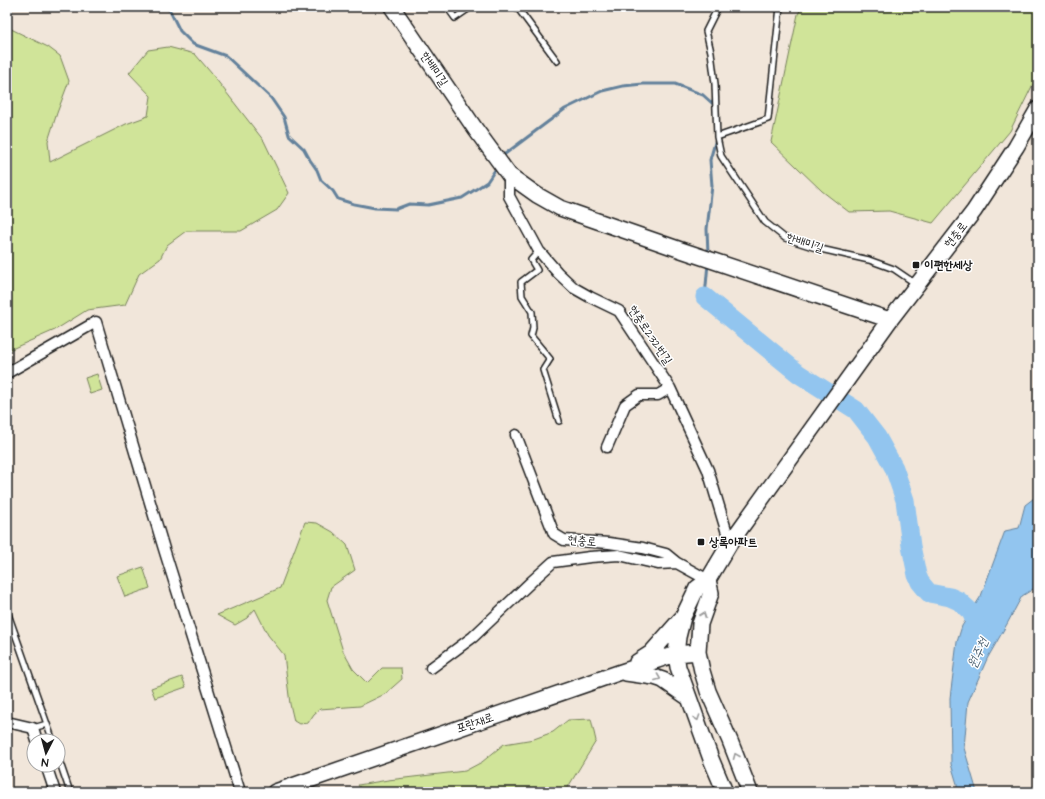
<svg xmlns="http://www.w3.org/2000/svg" width="1045" height="799" font-family="'Architects Daughter','Poor Story',sans-serif">
  <rect width="100%" height="100%" fill="#f1e6da"/>
  <filter id="ink" filterUnits="userSpaceOnUse"><feTurbulence type="fractalNoise" baseFrequency=".025" numOctaves="2"/><feDisplacementMap in="SourceGraphic" scale="8" xChannelSelector="R" yChannelSelector="G"/><feConvolveMatrix kernelMatrix="1 2 1 2 8 2 1 2 1" color-interpolation-filters="sRGB"/></filter>
  <g filter="url(#ink)">
    <path fill="#d0e499" stroke="#76805a" d="M802,7H1038V74L1010,131L933,223L889,211L849,212L822,191L771,142L798,14Z
      M7,27L48,47L60,56L69,81L57,113L48,141L50,162L126,124L148,116L151,96L129,73L148,50L168,47L195,54L212,74L264,141L289,193L277,210L241,231H186L167,245L160,259L139,274L125,305L87,310L55,330L7,351Z
      M97,374L102,390L90,394L85,378Z
      M305,522L317,523L333,532L347,545L355,570L331,587L327,600L343,651L353,669L367,683L382,668H401L402,679L385,694L360,706L320,709L314,714L308,723L299,724L294,721L290,704L284,655L268,635L255,609L247,618L235,625L217,615L280,588Z
      M143,567L150,588L125,597L117,576Z
      M182,677L186,687L155,698L151,688Z
      M591,719L596,741L565,792H363L358,785L388,780L465,771L482,762L504,744L534,739L553,732L568,720Z"/>
    <path fill="#92c5ef" stroke="#63819b" d="M1038,495V586L1022,596L1007,624L987,659L968,702L964,748L977,792H957V784L951,764L950,698L957,642L962,626L981,596L1005,531L1019,528L1025,505Z"/>
    <g fill="none" stroke-linecap="round" stroke-linejoin="round">
      <path stroke="#63819b" stroke-width="3" d="M168,7L180,31L193,44L226,56L271,98L284,117L289,135L304,149L310,160L317,170L321,180L333,191L338,199L354,204L375,208L396,209L409,204L428,205L462,198L487,182L497,167
        M502,159L505,154L565,109L602,91L623,86L643,84H675L703,95L713,104L714,111
        M708,254L707,229L712,186L710,160L716,139
        M705,297L708,263"/>
      <path stroke="#92c5ef" stroke-width="19" d="M705,297L799,374L856,410L877,437L894,468L905,500L911,546L917,575L920,582L929,593L950,597L959,601L971,612L981,635"/>
      <defs>
        <path id="lane" d="M447,7L455,18L471,7
          M517,7L557,61
          M718,7L706,31L711,52L715,84L717,137L721,156L765,222L785,238L816,248L869,260L894,269L916,284
          M717,137L768,119L780,7
          M539,251L531,260L537,270L521,282L522,296L532,312L533,328L531,336L550,359L543,370L559,421
          M7,611L53,741
          M33,728L47,724
          M58,757L70,792"/>
        <path id="street" d="M509,175V196L539,251L558,273L574,288L590,297L619,311L670,388L708,470L730,543
          M7,373L96,322L164,549L240,792
          M516,435L554,534L564,540L609,543L643,548L666,554L677,563L708,580
          M607,447L625,405L639,395H658L670,388
          M431,668L473,637L532,581L553,562L590,557L619,555L658,564L677,563
          M7,722L33,728L37,741
          M46,765L55,792"/>
        <path id="secondary" d="M392,7L476,130L509,175L537,195L560,208L681,250L890,320
          M708,580L711,593L700,624L698,652L702,671L708,691L730,741L750,792
          M637,662L651,653L681,619
          M626,673L654,677L663,680L689,698
          M275,792L621,672L676,654L698,652
          M725,792L711,759L678,667L676,654L678,637L683,617L697,588L708,580L730,543L890,320L974,211L1016,147L1038,109"/>
      </defs>
      <use href="#lane" stroke="#1c1c1c" stroke-width="8"/>
      <use href="#street" stroke="#1c1c1c" stroke-width="13"/>
      <use href="#secondary" stroke="#1c1c1c" stroke-width="18"/>
      <use href="#lane" stroke="#fff" stroke-width="5"/>
      <use href="#street" stroke="#fff" stroke-width="10"/>
      <use href="#secondary" stroke="#fff" stroke-width="15"/>
    </g>
    <defs><path id="oneway-chevron" d="M-2-3.5L2.5 0L-2 3.5" fill="none" stroke-width="1.6" stroke-linecap="round" stroke-linejoin="round"/></defs>
    <g stroke="#999">
      <use href="#oneway-chevron" transform="translate(703 615) rotate(-70)"/>
      <use href="#oneway-chevron" transform="translate(658 678) rotate(21)"/>
      <use href="#oneway-chevron" transform="translate(697 718) rotate(71)"/>
      <use href="#oneway-chevron" transform="translate(736 756) rotate(-112)"/>
    </g>
  </g>
  <g fill="#1c1c1c" stroke="#fff" stroke-width="1.5">
    <rect x="912" y="261" width="8" height="8" rx="2"/>
    <rect x="697" y="538" width="8" height="8" rx="2"/>
  </g>
  <g text-anchor="middle" dominant-baseline="central" stroke-width="3" stroke-linejoin="round" paint-order="stroke">
    <g font-size="12" fill="#1c1c1c" stroke="#fff">
      <text transform="translate(434 69) rotate(56)">한배미길</text>
      <text transform="translate(956 235) rotate(-52)">현충로</text>
      <text transform="translate(805 243) rotate(18)">한배미길</text>
      <text transform="translate(650 335) rotate(56)">현충로232번길</text>
      <text transform="translate(582 541) rotate(5)">현충로</text>
      <text transform="translate(475 723) rotate(-19)">포란재로</text>
    </g>
    <g font-size="12" font-weight="bold" fill="#1c1c1c" stroke="#fff" text-anchor="start">
      <text x="924" y="265">이편한세상</text>
      <text x="709" y="542">상록아파트</text>
    </g>
    <g font-size="13" font-style="italic" fill="#4b6070" stroke="#fff">
      <text transform="translate(978 653) rotate(-65)">원주천</text>
    </g>
  </g>
  <rect width="1045" height="799" fill="none" stroke="#fff" stroke-width="24"/>
  <rect x="12" y="12" width="1021" height="775" fill="none" stroke="#1c1c1c" stroke-width="1.5" filter="url(#ink)"/>
  <g transform="translate(46 753) rotate(186)"><circle r="19" fill="#ffffff" stroke="#a4a4a4"/>
  <path d="M0-3L7 15L0 10L-7 15Z" fill="#1c1c1c"/>
  <text y="-6" font-size="11" font-weight="bold" text-anchor="middle" fill="#1c1c1c">N</text>
  </g>
</svg>
